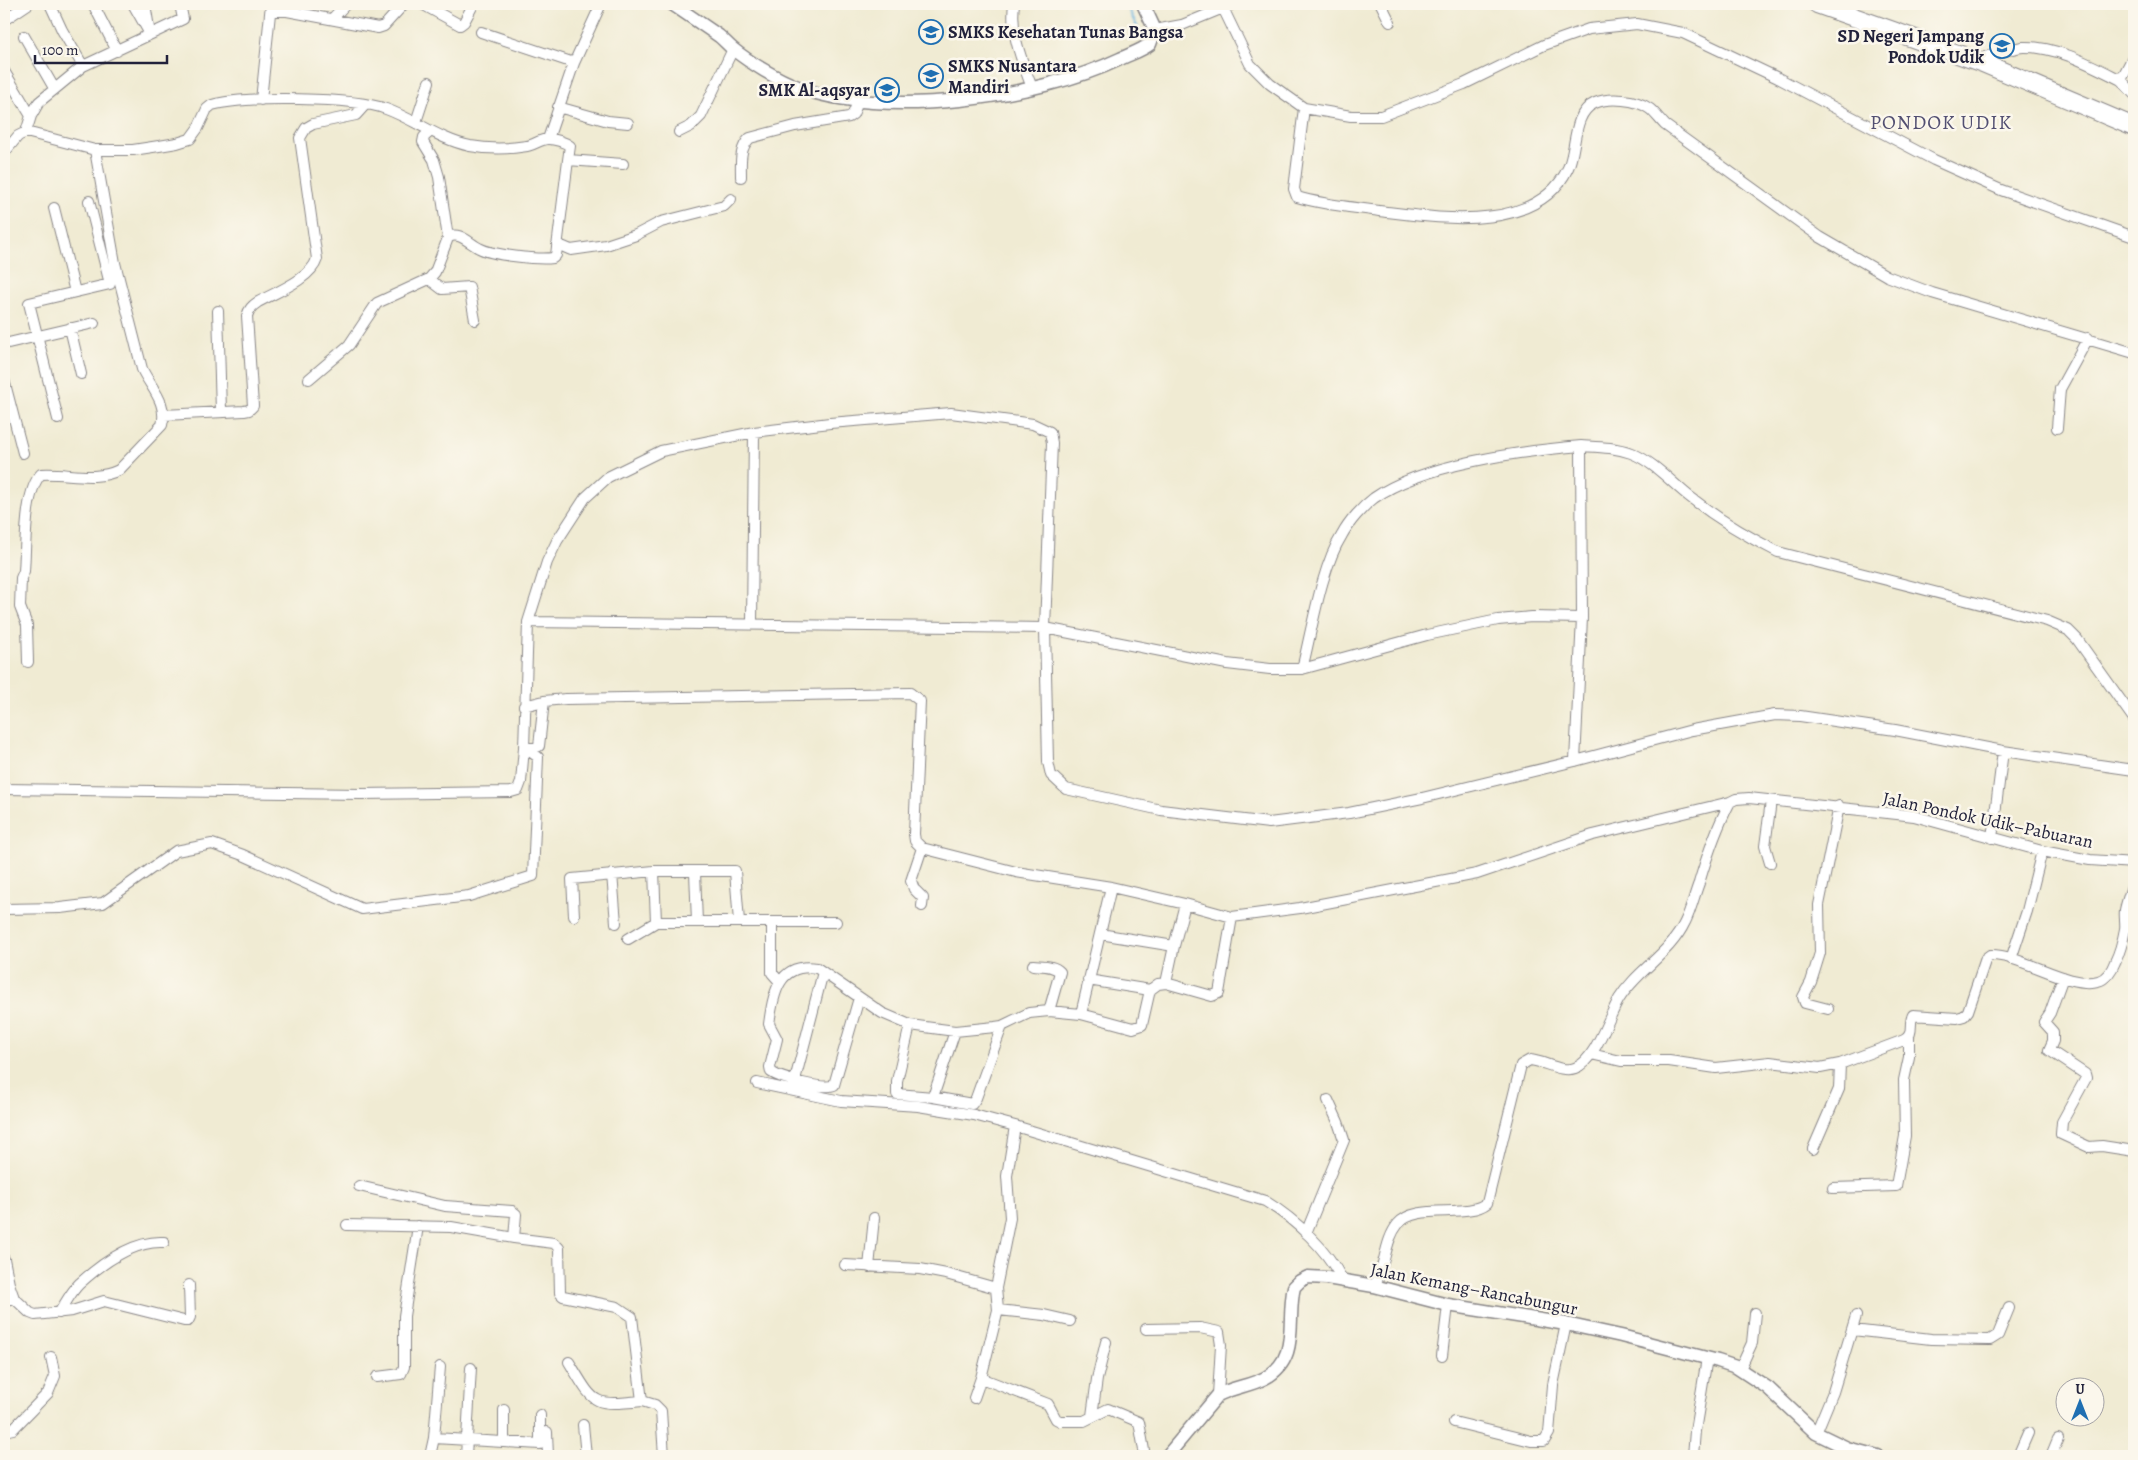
<svg xmlns="http://www.w3.org/2000/svg" width="2138" height="1460" font-family="Alegreya,serif">
  <rect width="100%" height="100%" fill="#fbf7ec"/>
  <filter id="ink" filterUnits="userSpaceOnUse"><feTurbulence type="fractalNoise" baseFrequency=".02" numOctaves="2"/><feDisplacementMap in="SourceGraphic" scale="10" xChannelSelector="R" yChannelSelector="G"/><feConvolveMatrix kernelMatrix="1 2 1 2 8 2 1 2 1" color-interpolation-filters="sRGB"/></filter>
  <filter id="wash" filterUnits="userSpaceOnUse"><feTurbulence type="fractalNoise" baseFrequency=".0096" numOctaves="4" result="noise"/><feDisplacementMap in="SourceGraphic" scale="20" xChannelSelector="R" yChannelSelector="G"/><feGaussianBlur stdDeviation="1.12" result="paint"/><feColorMatrix in="noise" values="0 0 0 0 0 0 0 0 0 0 0 0 0 0 0 0 0 1.4 0 .05"/><feComposite in="paint" operator="in"/></filter>
  <g filter="url(#wash)">
    <rect width="100%" height="100%" fill="#f0ebd3"/>
    <g fill="none" stroke-linecap="round" stroke-linejoin="round">
      <path stroke="#62b2dd" stroke-width="2.5" d="M1126,4L1143,39"/>
    </g>
  </g>
  <g filter="url(#ink)">
    <g fill="none" stroke-linecap="round" stroke-linejoin="round">
      <defs>
        <path id="minor" d="M93,4L117,51
          M133,4L150,34L145,4
          M422,4L460,25L464,22L473,5
          M1014,4C1010,34 1022,60 1032,88
          M1381,4L1390,22
          M1223,8L1250,64L1270,84L1304,108L1351,116H1381L1464,84L1544,45L1589,29L1637,24L1683,33L1778,78L1934,160L2001,190L2134,237
          M271,11H287L378,28L384,26L404,4
          M332,19L346,4
          M4,20L28,4
          M1155,30L1182,25L1233,4
          M481,32L574,63
          M24,36L54,88
          M2134,55L2121,80L2134,94
          M1983,63L1985,57C1997,54 2011,48 2023,47C2057,46 2091,65 2121,80
          M83,66L183,19L180,4
          M4,71L31,116L26,132
          M261,100L271,4
          M558,107L608,121L628,123
          M1304,108L1294,189L1297,197C1324,205 1351,207 1379,211C1437,218 1537,235 1568,168C1577,149 1572,113 1595,103C1609,97 1637,99 1650,109C1655,113 1660,120 1665,125L1820,237L1887,276L1932,293L2134,353
          M31,116L39,102L83,66L62,30L50,4
          M416,122L429,82
          M431,131L424,137L423,142L434,160L439,177L448,238
          M679,132L691,126L701,116L733,49
          M548,139L574,63L601,4
          M4,153L18,136L26,132L95,150H133L159,146L177,143L190,139L198,128L207,109L212,105C245,96 354,97 386,109C414,119 440,140 470,146C487,149 509,149 527,146C533,145 542,139 548,139C555,139 565,142 570,146L568,160L623,164
          M741,177C741,163 739,148 750,138L795,126L849,117L853,114L858,102
          M54,208L75,292
          M557,244L571,250L606,245L636,235L661,222L724,206L731,199
          M429,279L442,289L469,287L475,320
          M218,311L221,411
          M70,328L81,374
          M4,344L94,323
          M309,379L349,345L377,303L429,279L435,272L448,238C458,230 469,243 479,248C491,255 539,260 553,258L556,255L568,160
          M4,380L23,453
          M164,415L244,411L249,410L253,406L247,316C249,309 252,306 258,302C276,292 311,279 317,259L300,138L306,128L313,124L356,115L365,105
          M58,419L29,303L110,284L89,201
          M2057,428L2060,389L2088,338
          M528,622L1045,628L1227,664L1270,669H1302L1427,635L1498,620L1532,617L1582,618L1581,446C1598,447 1615,447 1631,453C1654,462 1671,482 1690,497C1718,519 1746,536 1778,552L2047,621L2068,630L2077,639L2134,719
          M752,624L754,432
          M28,662L27,625L20,607L21,578L24,571C26,546 24,492 41,474C67,472 94,482 119,470L162,425C168,403 151,388 142,369L115,263L95,150
          M1302,669C1312,630 1321,568 1342,535C1349,522 1362,507 1374,498C1422,464 1523,451 1581,446
          M524,706L544,701
          M524,748H534L539,746L544,701L566,699L910,693L920,701L914,834L915,841L922,848L1016,872L1111,887L1185,904L1232,917L1300,908L1477,874L1593,835L1730,802
          M1575,761L1582,618
          M4,789L361,794L511,792L518,790L521,782L524,748L528,622L547,562L557,541L585,498L608,477L661,451L754,432L830,423L951,413L1033,424L1050,432L1052,443L1045,628L1048,762L1051,775L1066,789L1161,810L1269,823L1349,813L1422,798L1575,761L1692,730L1775,715L1800,716L1895,730L2003,751L2134,770
          M1992,838L2003,751
          M922,848L911,881L914,889L923,898L922,906
          M1770,863L1765,846L1771,801
          M654,871L656,922
          M695,872L697,922
          M612,874L616,923
          M4,909L60,908L103,903L176,851L212,844L243,855L362,909L469,896L533,876L538,757L525,748
          M574,916L572,879L654,871H735L739,922
          M772,922V973L780,982
          M1100,934L1174,946L1185,904
          M628,939L656,922H836
          M2011,959L2027,911L2042,851
          M1033,965C1043,966 1054,965 1060,972L1049,1011
          M2063,977L2050,1013L2044,1022L2053,1032V1041L2049,1050L2085,1074L2086,1078L2062,1122L2061,1134L2089,1147L2102,1146L2134,1151
          M1088,980L1150,990
          M1166,983L1212,996L1219,993L1232,917
          M859,998L834,1085C824,1090 781,1079 771,1072L770,1067L777,1039L769,1024C773,995 778,962 817,968L882,1013L910,1025L955,1031L995,1027L1002,1026L1029,1013L1049,1011L1081,1014L1133,1028L1142,1025L1150,990L1158,984L1166,983L1174,946
          M1828,1009L1805,1003L1803,997L1811,982L1820,953L1819,905L1839,806
          M1081,1014L1111,887
          M910,1025L897,1081V1094L933,1097L972,1104L976,1098L1002,1026
          M1591,1054L1621,1061H1669L1716,1068L1770,1062L1820,1068L1840,1064L1904,1040C1915,1034 1908,1024 1913,1015L1957,1018L1964,1016L1968,1011L1986,958L1990,955C2021,954 2069,989 2098,981C2106,979 2112,970 2115,962C2120,952 2123,940 2125,929C2126,923 2124,916 2125,910C2127,900 2131,890 2134,880
          M795,1080L823,972
          M757,1083L841,1101L918,1106L974,1115L1015,1126L1007,1176L1010,1218L996,1288L998,1310L981,1378L974,1398
          M933,1097L955,1031
          M1015,1126L1265,1201C1296,1220 1327,1249 1343,1281
          M1813,1149L1839,1089L1840,1064
          M359,1186L445,1206L512,1211L516,1214L514,1238L554,1243L559,1248L560,1293L563,1296L617,1307L632,1317L642,1401L655,1405L661,1411L664,1456
          M1833,1188L1896,1186L1905,1136L1904,1080L1909,1057V1037
          M347,1225L451,1227L514,1238
          M1306,1233L1344,1140L1338,1122L1328,1100
          M4,1259L9,1284L14,1298
          M845,1265L920,1269L946,1274L996,1288
          M869,1267L874,1218
          M1374,1286C1386,1267 1384,1241 1398,1224C1416,1202 1467,1219 1487,1203L1521,1065L1530,1060C1544,1061 1561,1073 1575,1068C1595,1061 1608,1018 1619,999C1637,970 1670,954 1685,922C1691,910 1694,896 1699,883C1707,856 1717,827 1730,802L1736,799L1749,798L1897,814L1914,816L2042,851L2090,860L2134,863
          M4,1301L14,1298L30,1313L35,1315L72,1311L104,1301L184,1321H188L190,1317L189,1285
          M998,1310L1044,1315L1070,1321
          M59,1313C65,1304 71,1292 79,1284C101,1264 134,1240 164,1242
          M1146,1329L1200,1328L1219,1332L1221,1345L1218,1395
          M1853,1330L1931,1339L1990,1340L1998,1335L2009,1308
          M1442,1356L1448,1305
          M569,1362C595,1405 592,1406 642,1401
          M1740,1369L1752,1343L1755,1313
          M377,1377L401,1374L404,1367V1316L418,1226
          M981,1378L1048,1404L1056,1419L1060,1421H1084L1108,1409L1139,1422L1145,1456
          M504,1410V1441
          M1092,1416L1097,1379L1106,1342
          M1454,1422L1531,1441H1544L1549,1433L1553,1385L1566,1324
          M583,1425L586,1456
          M4,1431L13,1429L48,1393L55,1376L51,1357
          M547,1432L548,1456
          M1816,1433L1833,1392L1856,1316
          M434,1438L540,1444V1415
          M430,1456L434,1438L440,1367
          M466,1456L471,1368
          M1693,1456L1695,1431L1707,1358
          M2018,1456L2028,1433
          M2051,1456L2058,1439"/>
        <path id="tertiary" d="M672,4C687,14 703,25 719,36C724,40 728,45 733,49C749,62 778,80 798,87C882,120 1039,98 1120,59C1130,54 1141,51 1150,44L1155,30L1143,4
          M1167,1456L1218,1395C1233,1387 1250,1386 1265,1378C1301,1358 1286,1320 1294,1287L1300,1281L1308,1277L1327,1278L1374,1286L1448,1305L1566,1324L1621,1336L1718,1361L1736,1367L1768,1388L1816,1433L1847,1448L1878,1456"/>
        <path id="trunk" d="M1817,4L1983,63L2134,127"/>
      </defs>
      <use href="#minor" stroke="#898687" stroke-width="12"/>
      <use href="#tertiary" stroke="#898687" stroke-width="15"/>
      <use href="#trunk" stroke="#898687" stroke-width="20"/>
      <use href="#minor" stroke="#fff" stroke-width="10"/>
      <use href="#tertiary" stroke="#fff" stroke-width="12"/>
      <use href="#trunk" stroke="#fff" stroke-width="18"/>
    </g>
  </g>
  <defs>
    <symbol id="school-ring" viewBox="-11 -11 22 22"><circle r="9.5" fill="#fbf7ec" stroke="#1f6fb2" stroke-width="1.5"/><path d="M0-5L7-2L0 1L-7-2ZM-4 1L0 2.5L4 1V4Q0 6-4 4Z" fill="#1f6fb2"/></symbol>
  </defs>
  <g fill-rule="evenodd">
    <use href="#school-ring" x="917" y="18" width="28" height="28"/>
    <use href="#school-ring" x="1988" y="32" width="28" height="28"/>
    <use href="#school-ring" x="917" y="62" width="28" height="28"/>
    <use href="#school-ring" x="873" y="76" width="28" height="28"/>
  </g>
  <g text-anchor="middle" dominant-baseline="central" stroke-width="5" stroke-linejoin="round" paint-order="stroke">
    <g font-size="18" font-weight="bold" fill="#22223b" stroke="#fbf7ec" text-anchor="start">
      <text x="948" y="32">SMKS Kesehatan Tunas Bangsa</text>
      <text x="1984" y="36" text-anchor="end">SD Negeri Jampang<tspan x="1984" dy="21">Pondok Udik</tspan></text>
      <text x="948" y="66">SMKS Nusantara<tspan x="948" dy="21">Mandiri</tspan></text>
      <text x="870" y="90" text-anchor="end">SMK Al-aqsyar</text>
    </g>
    <g font-size="18" fill="#22223b" stroke="#fbf7ec">
      <text transform="translate(1988 820) rotate(12)">Jalan Pondok Udik–Pabuaran</text>
      <text transform="translate(1474 1289) rotate(11)">Jalan Kemang–Rancabungur</text>
    </g>
    <g font-size="20" letter-spacing="1" fill="#535072" stroke="#fbf7ec">
      <text x="1941" y="122">PONDOK UDIK</text>
    </g>
  </g>
  <rect width="2138" height="1460" fill="none" stroke="#fbf7ec" stroke-width="20"/>
  <g transform="translate(2080 1402)"><circle r="24" fill="#fbf7ec" stroke="#a4a2a5"/>
  <path d="M0-4L9 19L0 12L-9 19Z" fill="#1f6fb2"/>
  <text y="-8" font-size="14" font-weight="bold" text-anchor="middle" fill="#22223b">U</text>
  </g>
  <path d="M35 55v8h132v-8" fill="none" stroke="#22223b" stroke-width="2.5"/>
  <text x="42" y="55" font-size="15" fill="#22223b" stroke="#fbf7ec" stroke-width="4" paint-order="stroke">100 m</text>
</svg>
